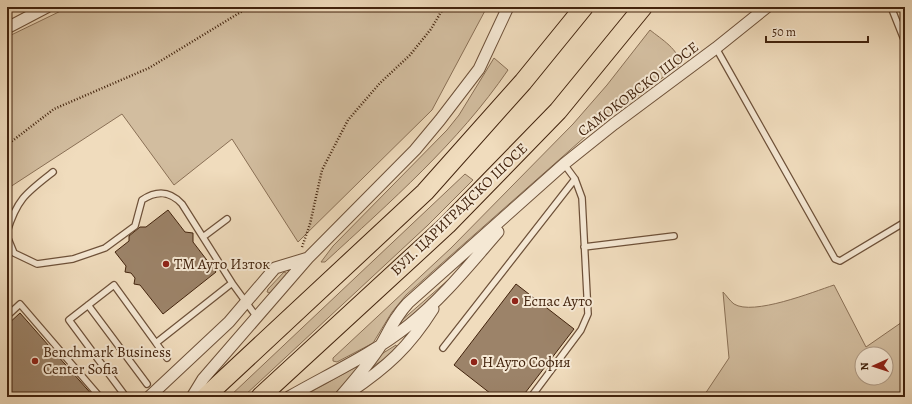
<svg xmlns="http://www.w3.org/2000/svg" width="912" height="404" font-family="Alegreya,serif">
  <rect width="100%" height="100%" fill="#f0dcbd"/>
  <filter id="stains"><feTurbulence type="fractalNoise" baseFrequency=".005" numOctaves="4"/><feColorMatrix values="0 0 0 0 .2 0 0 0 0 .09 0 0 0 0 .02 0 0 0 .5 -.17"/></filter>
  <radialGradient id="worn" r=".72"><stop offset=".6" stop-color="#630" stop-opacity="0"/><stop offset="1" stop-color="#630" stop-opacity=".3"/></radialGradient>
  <path fill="#d2bd9f" stroke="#8a7056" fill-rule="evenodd" d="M69,7H487L432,110L298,242L232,139L174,185L122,114L7,189V37Z
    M650,30C661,39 680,50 680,65L604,120L406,295L392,312L373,343L337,362L333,361V358L451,248L573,124L607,85Z
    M494,58L508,70C458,143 390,202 325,262H321L333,246L447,130L459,115Z
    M465,174L473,180L428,225L243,397H229Z
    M284,272L288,274L271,293L267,292L268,289Z
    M448,280L447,285L403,324H400L401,321Z
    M834,285L866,347L905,320V397H703L729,358L723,292C726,295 730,301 734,304C753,316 813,292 834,285ZM862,354H886V378H862Z
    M396,345L397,347L386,358L372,367L380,355Z
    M356,367H359L337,392L330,397H301Z"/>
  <path fill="#9c8369" stroke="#42230d" d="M168,210L185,232L193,233V242L216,272L163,314L140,285L134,284L135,278L131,273L125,272L126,266L115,252L129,241V236L140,227H146Z
    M516,284L574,329L522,397H495L454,365Z
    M20,313L94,397H7V325Z"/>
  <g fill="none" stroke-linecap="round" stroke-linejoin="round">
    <defs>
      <path id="service" d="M891,7L905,42
        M716,48L835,259L840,261L905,222
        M7,232C17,199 26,193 53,172
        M7,236L14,253L37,264L73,259L105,248L135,226L142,200C157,190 170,191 182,204L232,283
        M203,237L227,219
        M584,247L674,236
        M88,305L147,384
        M7,316L20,304L100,397
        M156,343L167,358
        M443,348L575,179
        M126,397L69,320L114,285L156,343L232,283L256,316
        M531,397L581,330L588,314L582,198L575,179L564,164"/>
      <path id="minor" d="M7,28L47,7
        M350,392C387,367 409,347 433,309
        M149,397L229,322L275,268L308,258
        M192,397L203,379L308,258L415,150L440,120L479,69L508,7
        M289,397C329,374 373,354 409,325C443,298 470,264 498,232
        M340,397C354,381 369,364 381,345C390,329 395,317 408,303L564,164L614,124L716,48L767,7"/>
      <path id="trunk" d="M205,397L425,192L523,82L584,7
        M260,397L447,225L558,111L643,7"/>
    </defs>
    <use href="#service" stroke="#6e5139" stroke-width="8"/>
    <use href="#minor" stroke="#6e5139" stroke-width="13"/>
    <use href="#trunk" stroke="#42230d" stroke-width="20"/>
    <path stroke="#42230d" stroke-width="2.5" stroke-dasharray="1 2" stroke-linecap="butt" d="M7,145L54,109L149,68L249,7
      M302,247L310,224L322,170L348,120L380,83L410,55L431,29L444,7"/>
    <use href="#service" stroke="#f5e8d4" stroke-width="5.5"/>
    <use href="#minor" stroke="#f5e8d4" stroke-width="11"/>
    <use href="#trunk" stroke="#f0dcbd" stroke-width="18"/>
  </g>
  <g fill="#8f2418" stroke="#f5e8d4" stroke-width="1.5">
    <circle cx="166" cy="264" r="4"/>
    <circle cx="515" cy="301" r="4"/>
    <circle cx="35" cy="361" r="4"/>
    <circle cx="474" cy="362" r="4"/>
  </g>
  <g text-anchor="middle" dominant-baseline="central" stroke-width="4" stroke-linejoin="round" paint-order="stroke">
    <g font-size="15" fill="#42230d" stroke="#f5e8d4">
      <text transform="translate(638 89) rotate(-37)">САМОКОВСКО ШОСЕ</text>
      <text transform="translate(459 209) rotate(-44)">БУЛ. ЦАРИГРАДСКО ШОСЕ</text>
    </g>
    <g font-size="15" fill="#42230d" stroke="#f5e8d4" text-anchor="start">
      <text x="174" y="264">ТМ Ауто Изток</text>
      <text x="523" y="301">Еспас Ауто</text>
      <text x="43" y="352">Benchmark Business<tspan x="43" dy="17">Center Sofia</tspan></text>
      <text x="482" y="362">Н Ауто София</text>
    </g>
  </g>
  <rect width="912" height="404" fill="none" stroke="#f0dcbd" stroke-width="24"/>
  <rect x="8" y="8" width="896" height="388" fill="none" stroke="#42230d" stroke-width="2"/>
  <rect x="12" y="12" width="888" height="380" fill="none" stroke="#42230d"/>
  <g transform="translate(874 366) rotate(267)"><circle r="19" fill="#f5e8d4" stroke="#ad9984"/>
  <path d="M0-3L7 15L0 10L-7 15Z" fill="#8f2418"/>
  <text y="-6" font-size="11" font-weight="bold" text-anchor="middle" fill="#42230d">N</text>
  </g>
  <path d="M766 36v6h102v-6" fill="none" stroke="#42230d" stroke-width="2"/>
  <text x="772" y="36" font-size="12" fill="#42230d" stroke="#f5e8d4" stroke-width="3" paint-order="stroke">50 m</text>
  <rect width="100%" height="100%" filter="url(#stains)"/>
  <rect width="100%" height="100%" fill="url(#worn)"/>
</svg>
